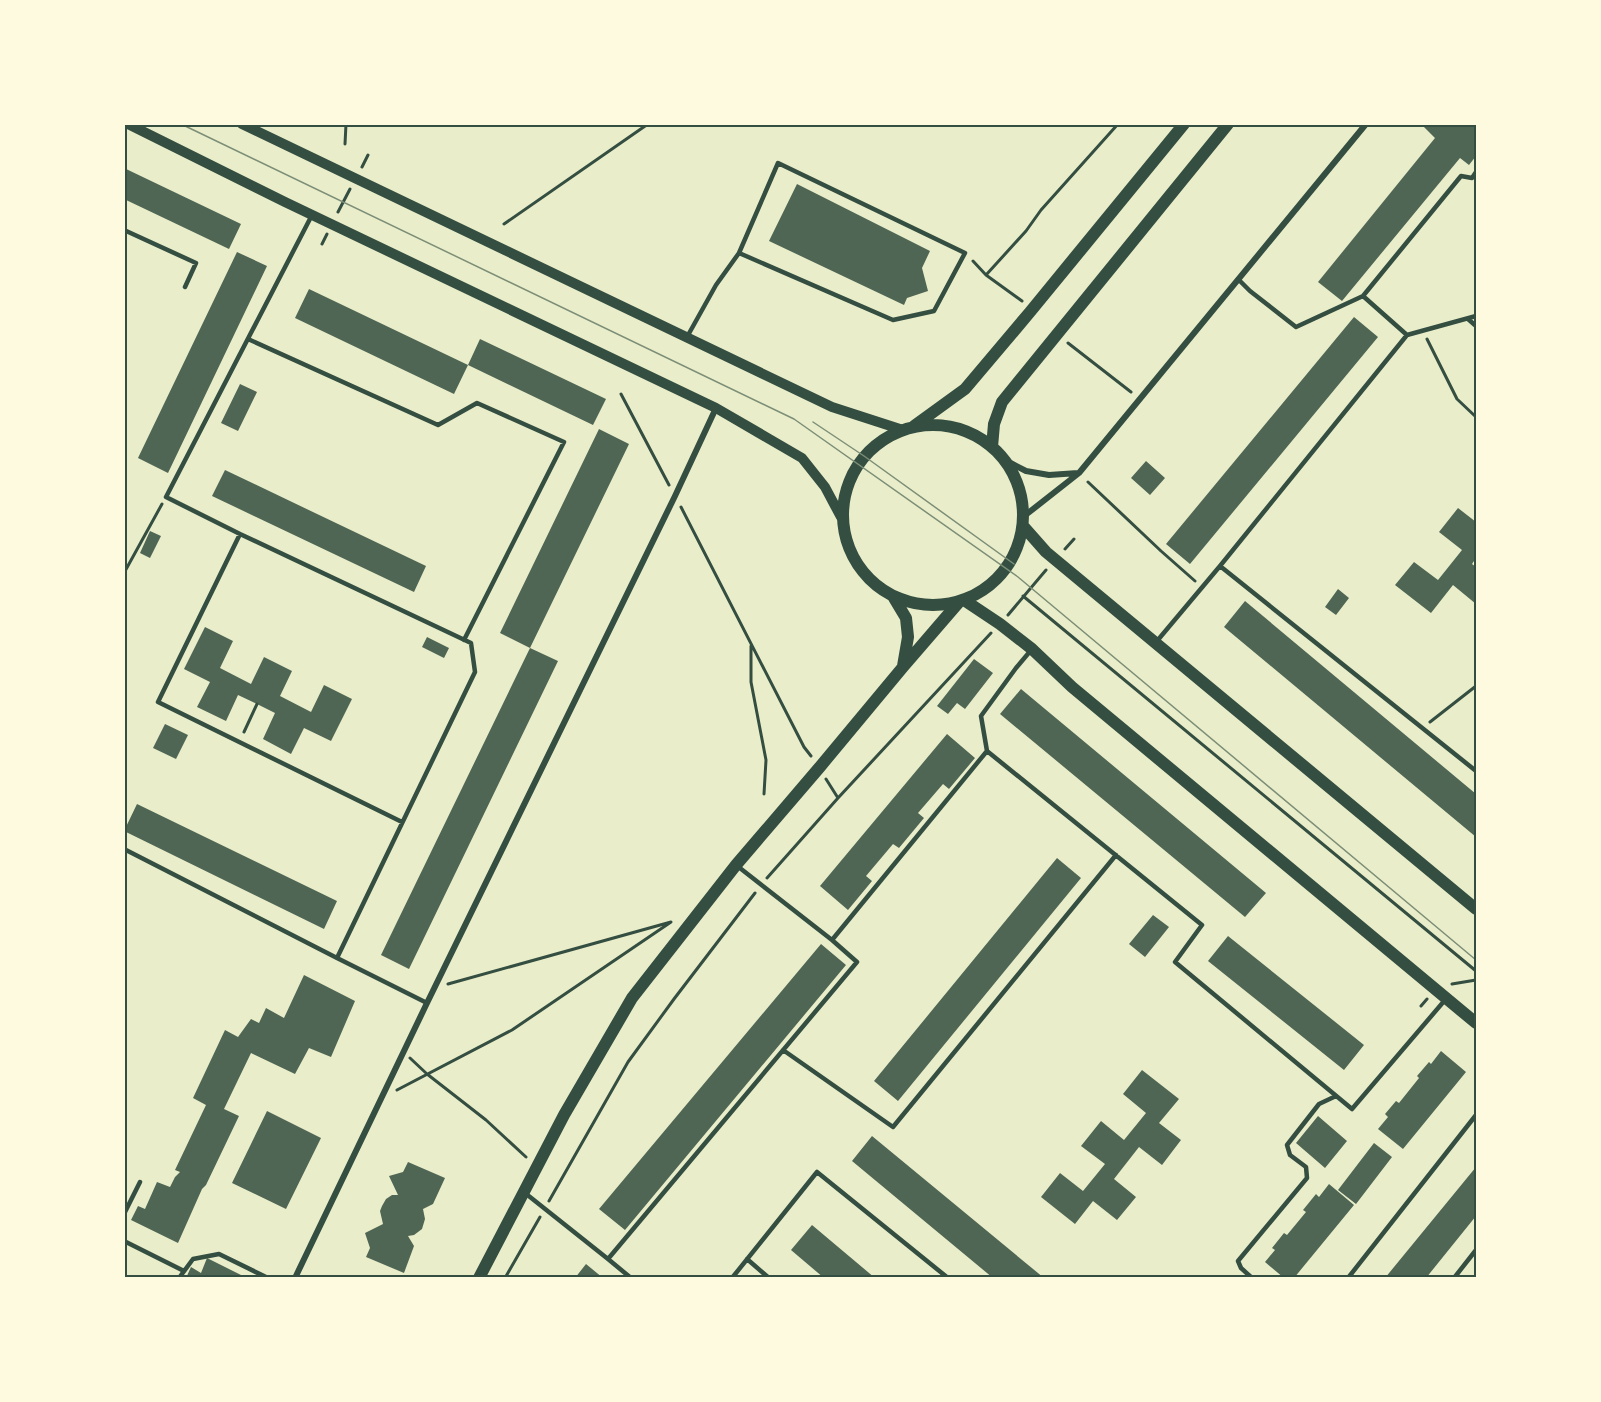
<svg xmlns="http://www.w3.org/2000/svg" width="1601" height="1402" font-family="Inter,sans-serif">
  <rect width="100%" height="100%" fill="#e9edc9"/>
  <path fill="#4f6655" d="M1425,124H1476V156L1469,165L1460,158L1342,301L1318,282L1435,138L1423,126Z
    M124,168L241,224L229,249L124,199Z
    M797,184L930,251L922,268L928,291L907,298L904,305L769,241Z
    M237,252L267,266L168,473L138,458Z
    M309,289L468,365L480,339L606,399L593,425L468,365L454,394L295,318Z
    M1354,317L1378,337L1190,564L1166,544Z
    M240,384L257,392L238,431L221,423Z
    M599,429L629,444L530,648L500,633Z
    M1146,461L1165,478L1150,495L1131,478Z
    M225,470L426,566L414,592L212,496Z
    M1458,508L1476,522V558L1472,564L1476,567V604L1453,585L1431,613L1395,585L1414,562L1438,580L1462,550L1439,532Z
    M150,531L161,536L150,558L140,553Z
    M1338,589L1349,598L1336,615L1325,607Z
    M1245,601L1476,794V837L1224,627Z
    M205,627L233,641L220,668L251,684L264,657L292,671L280,696L311,712L324,685L352,699L331,741L304,728L291,754L263,739L275,713L257,704L238,695L226,721L197,707L210,682L184,669Z
    M427,637L449,648L444,658L422,647Z
    M530,648L558,661L409,969L381,955Z
    M974,659L993,673L965,709L957,703L948,714L937,706Z
    M1021,689L1266,893L1245,917L1000,714Z
    M165,724L188,735L176,759L153,748Z
    M947,734L975,758L949,789L943,784L918,813L924,818L899,848L893,844L866,876L872,881L848,910L820,886Z
    M137,804L337,901L324,929L124,831Z
    M1057,858L1081,878L898,1101L874,1081Z
    M1153,915L1169,927L1145,957L1129,944Z
    M1228,936L1364,1045L1344,1070L1208,961Z
    M821,944L846,965L625,1230L599,1209Z
    M304,975L355,1001L331,1057L309,1048L295,1074L251,1053L224,1109L239,1116L206,1185L202,1189L178,1243L131,1220L138,1206L145,1209L157,1182L170,1187L175,1177L180,1172L175,1170L206,1105L193,1098L225,1030L238,1037L251,1019L259,1023L266,1008L284,1018Z
    M1441,1051L1466,1072L1403,1149L1378,1129L1388,1117L1385,1114L1396,1101L1399,1103L1419,1078L1417,1076L1429,1062L1431,1064Z
    M1142,1070L1179,1099L1159,1123L1181,1140L1162,1165L1139,1147L1114,1179L1136,1197L1117,1220L1093,1201L1075,1224L1041,1197L1060,1173L1083,1191L1105,1164L1081,1146L1101,1121L1124,1140L1146,1113L1123,1094Z
    M267,1111L321,1138L286,1209L232,1183Z
    M1318,1116L1347,1141L1325,1168L1296,1143Z
    M872,1136L1044,1278H993L852,1161Z
    M1374,1143L1392,1157L1356,1204L1338,1190Z
    M408,1162L445,1178L433,1204L423,1209L425,1219L422,1229L414,1235L408,1236L414,1246L404,1273L366,1257L370,1248L365,1233L383,1224L380,1211L382,1206L386,1199L392,1195H398L389,1176L403,1172Z
    M1476,1167V1216L1426,1278H1385Z
    M1329,1184L1354,1205L1294,1278H1284L1265,1262L1275,1250L1272,1248L1284,1233L1287,1235L1306,1212L1303,1210L1316,1194L1319,1197Z
    M812,1225L875,1278H824L791,1250Z
    M207,1258L247,1278H186L191,1267L201,1273Z
    M586,1264L603,1278H575Z"/>
  <g fill="none" stroke-linecap="round" stroke-linejoin="round">
    <path stroke="#344e41" stroke-width="3" d="M345,144L346,124
      M362,167L368,155
      M338,212L350,189
      M504,224L648,124
      M322,244L327,234
      M973,261L986,275
      M1022,301L986,275L1026,231L1041,210L1118,124
      M1427,339L1457,399L1476,417
      M1068,343L1131,392
      M621,394L669,485
      M1088,482L1161,551L1195,581
      M681,507L804,747L811,756
      M1065,549L1074,539
      M124,573L162,504
      M1023,596L1476,971
      M1008,615L1046,570
      M751,646V682L766,760L764,794
      M1430,722L1476,686
      M244,732L257,704
      M826,779L838,798
      M767,878L838,798L991,633
      M1452,984L1476,980
      M1421,1006L1427,999
      M410,1058L427,1074L486,1120L526,1157
      M397,1090L512,1030L671,922L448,984
      M549,1201L628,1062L674,999L755,893
      M505,1278L540,1217"/>
    <path stroke="#344e41" stroke-width="4.5" d="M124,230L196,263L185,287
      M1238,279L1250,291L1296,327L1363,296L1461,176L1472,178L1476,172
      M1363,296L1407,335L1476,316
      M1468,319L1476,326
      M687,337L716,285L739,253L778,163L965,253L934,311L893,320L739,253
      M248,339L438,425L477,403L564,442L464,640
      M240,534L158,702L402,822
      M1220,566L1476,771
      M1157,641L1220,566L1407,335
      M987,751L1202,925L1175,962L1352,1109L1445,1000
      M124,849L337,958L475,672L471,643L240,534L166,497L312,215
      M832,940L987,751L981,716L1016,668L1032,649
      M337,958L427,1003
      M783,1050L893,1127L1116,855
      M525,1193L608,1259
      M124,1214L140,1182
      M124,1241L184,1271
      M747,1259L769,1278
      M179,1278L193,1259L219,1254L268,1278
      M631,1278L608,1259L857,962L832,940L736,865
      M732,1278L817,1172L948,1278
      M1252,1278L1241,1268L1238,1261L1307,1178L1306,1167L1290,1155L1287,1145L1319,1104L1336,1096
      M1348,1278L1476,1115
      M1454,1278L1476,1250"/>
    <path stroke="#344e41" stroke-width="6" d="M1005,460L1026,471L1049,475L1078,473
      M1023,517L1079,473L1366,124
      M295,1278L427,1003L675,496L716,408"/>
    <path stroke="#344e41" stroke-width="10" d="M128,124L285,202L716,408L802,458L825,487L841,517
      M242,124L832,407L903,430"/>
    <path stroke="#344e41" stroke-width="12" d="M843 515a90 90 0 1 1 180 0a90 90 0 1 1-180 0Z
      M914,426L965,389L1030,312L1184,124
      M992,447L994,424L1002,402L1228,124
      M1023,526L1046,552L1476,909
      M894,598L906,618L908,637L903,666
      M964,600L1000,624L1032,649L1072,687L1476,1023
      M479,1278L564,1115L632,998L736,865L819,768L903,667L959,602"/>
    <path stroke="#7c8e77" stroke-width="1.5" d="M181,124L794,419L1018,577L1476,960
      M813,422L864,456L1014,564"/>
  </g>
  <rect width="1601" height="1402" fill="none" stroke="#fefae0" stroke-width="252"/>
  <rect x="126" y="126" width="1349" height="1150" fill="none" stroke="#344e41" stroke-width="2"/>
</svg>
